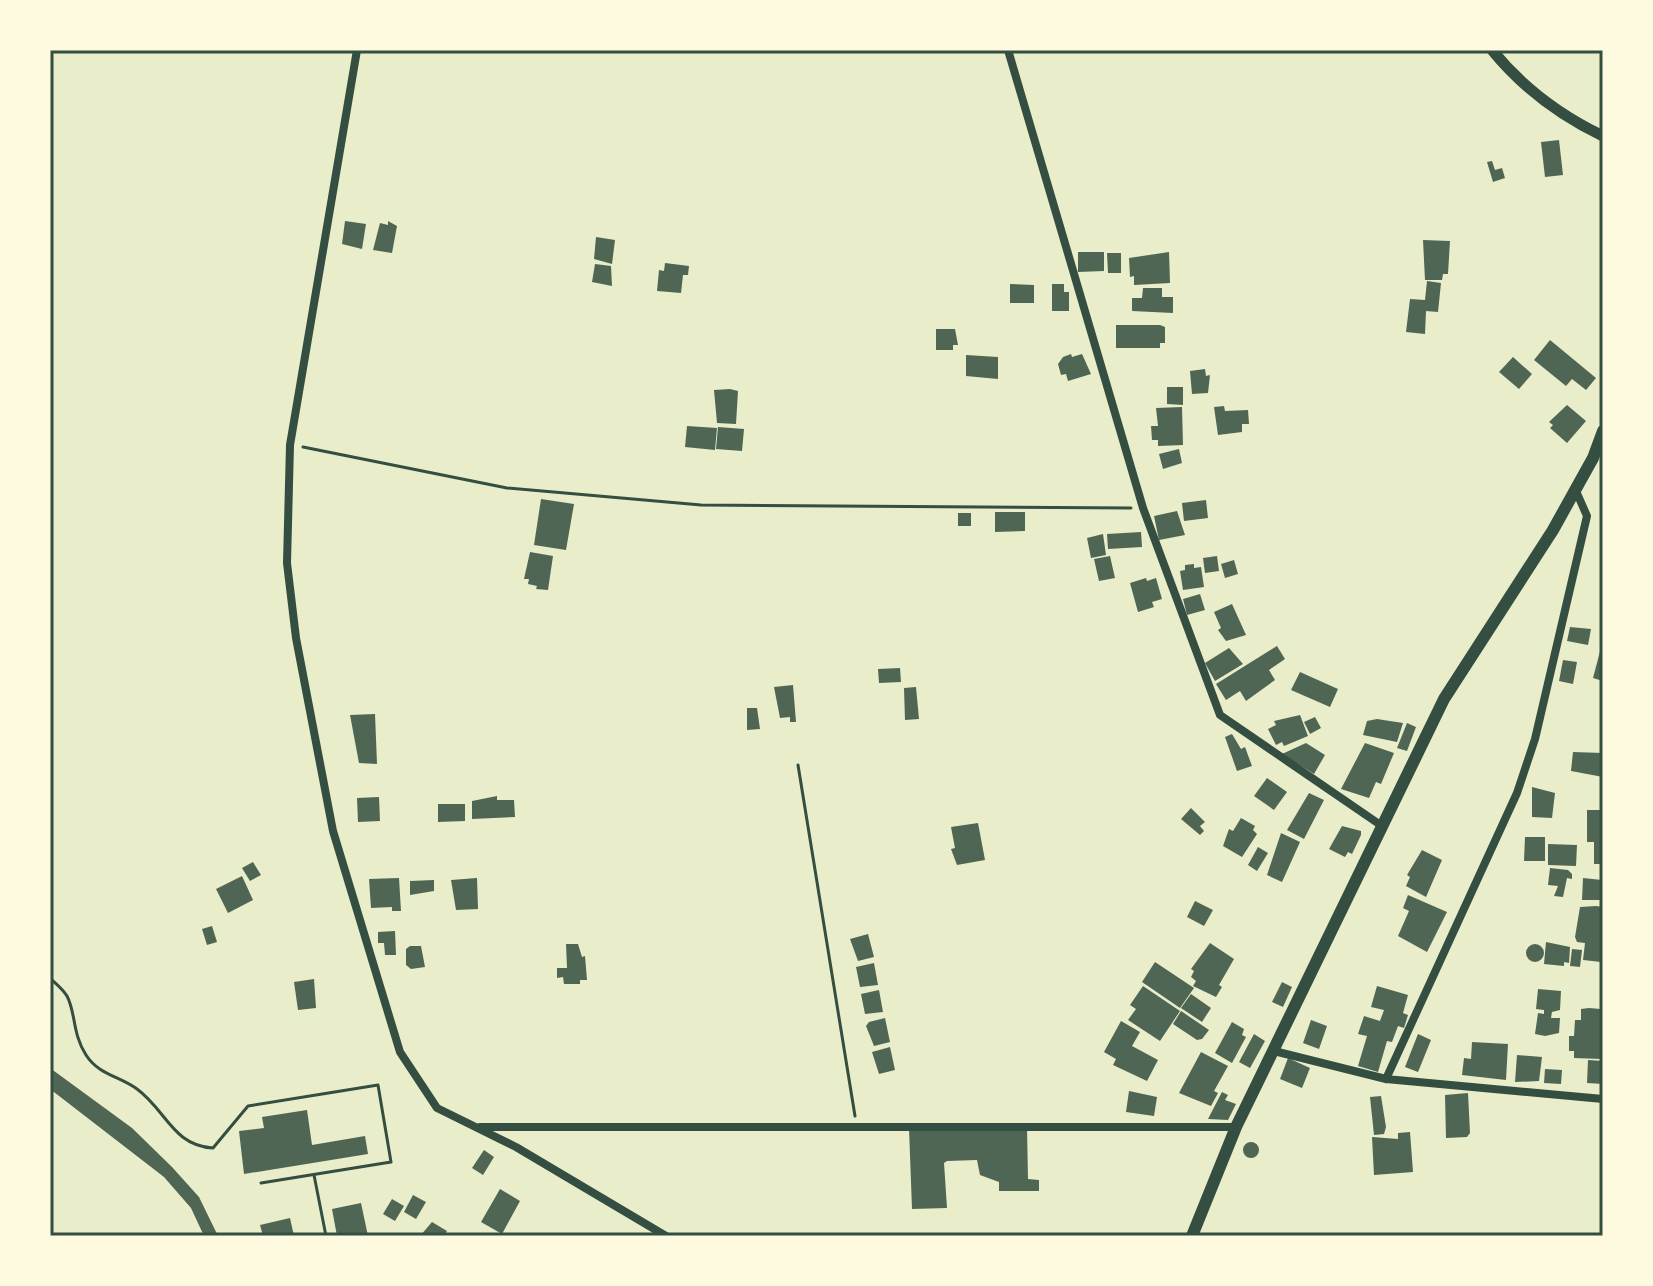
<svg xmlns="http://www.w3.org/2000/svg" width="1653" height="1286" font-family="'Space Grotesk',sans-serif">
  <rect width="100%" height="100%" fill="#e9edc9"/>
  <path fill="#4f6655" d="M1559,140L1563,175L1545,177L1541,142Z
    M1492,161L1495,170L1502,168L1505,178L1493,182L1487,162Z
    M345,221L366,224L362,249L342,244Z
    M388,221L397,226L392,253L373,250L380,223L388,225Z
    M596,237L615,240L612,264L594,259Z
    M1423,240L1450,241L1448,274H1443L1442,280H1425Z
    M1078,252H1104V271L1078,272Z
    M1169,252L1170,283L1134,285V276L1130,277L1129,258Z
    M1107,253H1121V273H1108Z
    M665,263L689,266L688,275H683L681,293L657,291L659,270L664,271Z
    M595,264L611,266L612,286L592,282Z
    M1427,281L1441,283L1438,312L1426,311L1425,334L1406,332L1410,299L1425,300Z
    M1010,284L1034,285V303H1010Z
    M1052,284H1064V292H1069V311H1052Z
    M1143,288H1162V297H1173V313L1132,311V298H1142Z
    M1116,325H1160L1165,327V343H1160V348H1116Z
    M936,329H955L958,345H953V350H936Z
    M1550,340L1596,378L1586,390L1572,379L1566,386L1534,360Z
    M1071,354L1072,357L1082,354L1091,374L1068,381L1066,374L1061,375L1058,364L1063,357Z
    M966,355L998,357V379L966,376Z
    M1513,357L1532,374L1519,389L1499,372Z
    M1205,369L1206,376L1210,375L1208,393L1192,394L1190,371Z
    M1167,387H1183V405L1167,404Z
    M730,389L738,391L736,424L717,423L714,390Z
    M1567,405L1586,421L1567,443L1550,428L1553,425L1549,422Z
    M1224,406L1225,411L1248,410L1249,424H1242V432L1218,435L1214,407Z
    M1182,407L1183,445L1158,446V440H1152L1151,426H1158L1156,408Z
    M687,426L717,428L715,450L685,447Z
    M718,427L744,429L742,451L716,449Z
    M1179,449L1182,463L1163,469L1159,454Z
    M541,499L574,504L566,550L534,545Z
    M1206,500L1208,518L1184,521L1182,503Z
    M1177,511L1185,535L1159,540L1154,516Z
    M995,512H1025V531L995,532Z
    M958,513H971V526H958Z
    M1141,532L1142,547L1108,549L1107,534Z
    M1103,534L1106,555L1091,558L1087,538Z
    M530,552L553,556L548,590L536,589L537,586L528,584L529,579H524Z
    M1110,556L1115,578L1099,581L1094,559Z
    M1217,556L1219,571L1205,573L1203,558Z
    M1234,560L1238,574L1225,578L1221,564Z
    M1194,564V568L1201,567L1204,587L1183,590L1180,571L1185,570V565Z
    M1146,578L1147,581L1156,578L1162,599L1152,602L1154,607L1138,612L1130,583Z
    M1200,594L1205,610L1187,615L1183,599Z
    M1232,604L1246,635L1226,641L1218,630L1221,628L1214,612Z
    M1570,627L1591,629L1588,645L1567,641Z
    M1603,640V681L1593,678Z
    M1277,646L1285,659L1269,670L1275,680L1246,701L1240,691L1226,700L1216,684Z
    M1229,648L1243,664L1215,681L1205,663Z
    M1563,660L1577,662L1573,684L1559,681Z
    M900,668L901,682L879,683L878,669Z
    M1300,672L1338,689L1330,707L1291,690Z
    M793,685L796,722H790V717L780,718L774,687Z
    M916,687L919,719L905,720L904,688Z
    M747,708H757L760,729L747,730Z
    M375,714L377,764L359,763L350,715Z
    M1300,715L1308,736L1284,746L1282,742L1276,745L1268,729L1276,725L1274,721Z
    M1315,717L1321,728L1310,734L1304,722Z
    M1377,719L1403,723L1397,742L1363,735L1367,721Z
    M1407,723L1416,727L1407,751L1397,748Z
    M1232,734L1241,749L1245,747L1252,766L1237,771L1225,737Z
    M1306,743L1325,755L1314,774L1282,754Z
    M1365,743L1394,753L1381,784L1376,782L1369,798L1341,789Z
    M1573,752L1603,753V777L1571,771Z
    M1267,778L1287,792L1274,810L1254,796Z
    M1532,787L1555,793L1552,818L1532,817Z
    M1309,793L1324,800L1304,839L1287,830Z
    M497,796V800H514L515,817L472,819V801Z
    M379,797L380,821L358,822L357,798Z
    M438,804H465V821L438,822Z
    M1191,808L1205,822L1200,826L1204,831L1200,835L1181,819Z
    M1587,810H1603V864H1594V842H1587Z
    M1241,818L1255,826L1253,830L1257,834L1242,857L1223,846L1229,829L1233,831Z
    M978,823L985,860L957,865L951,849L955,848L951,827Z
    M1342,826L1361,831V835L1352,854L1348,852L1345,857L1329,849Z
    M1281,833L1300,842L1282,882L1267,875Z
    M1525,837H1545V861H1524Z
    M1548,844L1577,845L1576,866L1548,865Z
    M1258,847L1268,853L1257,871L1248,865Z
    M1422,850L1442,860L1426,897L1406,886L1410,877L1407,875Z
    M253,862L261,875L250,881L242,868Z
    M1550,868L1568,870L1572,874V879L1567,878L1563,897L1554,896L1558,886L1548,885Z
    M242,876L253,900L228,913L216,889Z
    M399,878L401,911H392V907L371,908L369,879Z
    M477,878L478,909L456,910L451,880Z
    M1583,878L1602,880L1600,900H1582Z
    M434,880V891L410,895V881Z
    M1408,895L1447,912L1427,952L1398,936L1409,911L1403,908Z
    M1195,901L1213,910L1204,926L1187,917Z
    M1596,906L1603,907L1601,962L1583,960L1585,943L1577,942L1575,937L1580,907Z
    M212,926L217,942L207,945L202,929Z
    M395,931L396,955H385L384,943H378V932Z
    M868,934L874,957L858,961L850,939Z
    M1546,942L1570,947L1569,963L1564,962V966L1544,964Z
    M1210,943L1234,959L1219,985L1222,987L1216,997L1193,986L1196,981L1191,977L1194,971L1191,969Z
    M1526 953a9 9 0 1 1 18 0a9 9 0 1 1-18 0Z
    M566,944H578L582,957L585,956L587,980H580V984H564L563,977L557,978V968H567Z
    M410,946H421L425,967L411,969L406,965V949Z
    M1572,949L1582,950L1580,967L1570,966Z
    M1155,962L1194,988L1180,1008L1142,982Z
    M874,963L878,985L860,987L856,967Z
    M314,979L316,1008L298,1010L294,982Z
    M1282,982L1292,987L1283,1007L1272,1002Z
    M1143,986L1180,1011L1160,1041L1128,1020L1136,1009L1130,1005Z
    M1377,986L1408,995L1403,1013L1408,1015L1404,1028L1398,1026L1392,1042L1387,1041L1378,1072L1358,1066L1367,1036L1358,1034L1364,1016L1380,1021L1384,1010L1371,1007Z
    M1538,989L1561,991L1560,1010L1552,1012L1551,1018H1560L1559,1033L1545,1036L1535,1034L1538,1013L1544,1014V1010L1536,1009Z
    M879,990L883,1012L865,1014L861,994Z
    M1191,994L1211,1008L1202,1022L1181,1008Z
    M1589,1008L1601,1009L1603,1014L1602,1059L1574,1058V1051H1569V1036H1574L1575,1020H1581V1009Z
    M1181,1011L1209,1030L1202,1039L1197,1040L1173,1024Z
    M885,1018L890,1042L874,1046L866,1026L869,1022Z
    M1311,1020L1327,1026L1319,1049L1303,1043Z
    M1121,1021L1140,1032L1132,1046L1158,1060L1147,1081L1113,1065L1116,1059L1104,1052Z
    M1232,1022L1244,1029L1242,1035L1246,1037L1232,1063L1215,1053Z
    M1254,1034L1265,1041L1250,1068L1239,1062Z
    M1418,1034L1431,1040L1418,1072L1405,1067Z
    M1472,1042L1508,1044L1506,1080L1462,1075L1464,1058L1471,1059Z
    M890,1047L895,1070L879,1074L872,1052Z
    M1201,1052L1228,1066L1214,1091L1218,1093L1211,1106L1179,1093Z
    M1517,1055L1542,1057L1539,1081L1515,1082Z
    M1288,1058L1310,1068L1302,1088L1280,1079Z
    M1588,1060L1603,1061V1084L1587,1083Z
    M50,1068L132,1128L172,1167L199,1197L218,1236H204L191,1208L164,1177L50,1089Z
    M1545,1069L1562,1070L1561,1084L1544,1083Z
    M1129,1091L1157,1097L1154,1116L1126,1112Z
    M1222,1092L1228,1095L1225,1100L1236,1104L1228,1120L1208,1119Z
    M1468,1093L1470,1133L1467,1137L1446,1138L1445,1095Z
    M1381,1096L1386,1127L1384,1134L1374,1135L1370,1097Z
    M307,1110L312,1145L365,1136L368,1154L244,1174L239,1131L264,1128L262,1117Z
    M909,1128H1027L1028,1179L1039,1180V1191H999V1182L980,1175L977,1160L947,1161L944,1163L947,1208L912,1209Z
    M1410,1132L1413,1172L1374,1175L1372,1137L1398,1139V1133Z
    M1243 1150a8 8 0 1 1 16 0a8 8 0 1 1-16 0Z
    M484,1150L494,1157L483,1175L472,1168Z
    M500,1189L520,1201L502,1234L481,1222Z
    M413,1195L426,1202L416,1219L404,1212Z
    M392,1199L404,1206L395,1221L383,1214Z
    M361,1203L368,1236H337L332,1209Z
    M290,1218L294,1236H263L260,1225Z
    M432,1222L447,1231L444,1236H420Z"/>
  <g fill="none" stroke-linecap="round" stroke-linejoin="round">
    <path stroke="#344e41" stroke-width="3" d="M303,447L507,488L701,505L1131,508
      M798,765L855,1116
      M50,978C55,983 63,989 67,996C76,1013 72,1033 86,1055C99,1075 119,1076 137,1089C166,1110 173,1146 213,1148L248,1106L378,1085L391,1162L261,1183
      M314,1175L326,1236"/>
    <path stroke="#344e41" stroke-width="8" d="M357,50L290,445L287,563L296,638L333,831L400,1052L437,1108L516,1147L666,1236
      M1008,50L1143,508L1220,715L1382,826
      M1274,1051L1386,1079L1603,1099
      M1386,1079L1517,793L1535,739L1587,516L1576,491
      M480,1127H1236"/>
    <path stroke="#344e41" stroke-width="11" d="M1492,50C1523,88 1559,115 1603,136"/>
    <path stroke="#344e41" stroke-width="12" d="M1192,1236L1236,1127L1444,699L1553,530L1593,458L1603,431"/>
  </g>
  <rect width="1653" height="1286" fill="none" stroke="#fefae0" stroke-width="104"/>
  <rect x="52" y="52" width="1549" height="1182" fill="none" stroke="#344e41" stroke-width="3"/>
</svg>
